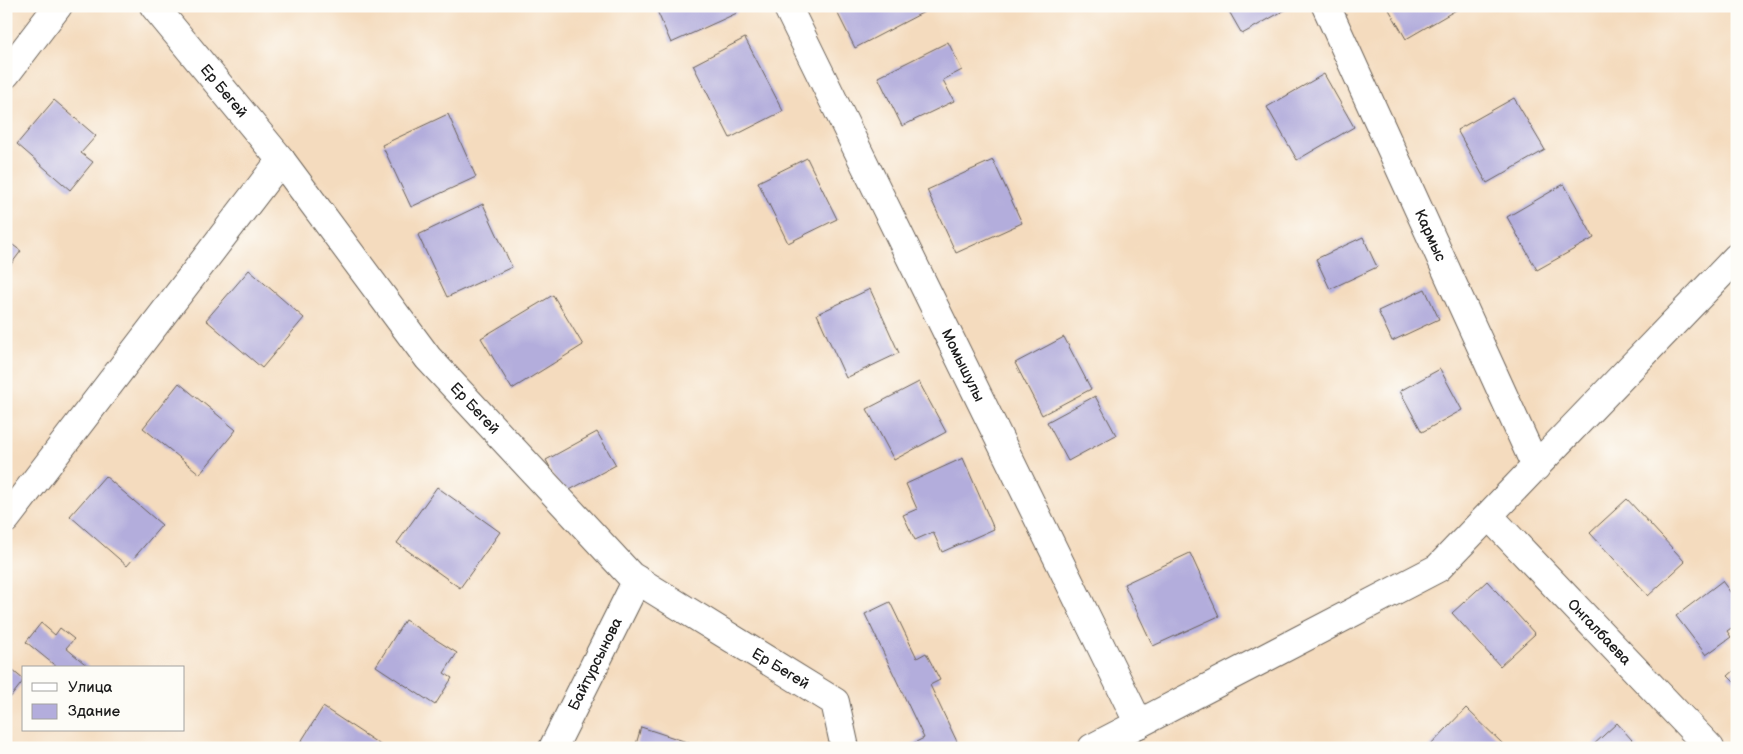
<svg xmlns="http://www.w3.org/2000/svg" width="1743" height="754" font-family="'Balsamiq Sans',sans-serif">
  <rect width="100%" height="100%" fill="#fdfcf7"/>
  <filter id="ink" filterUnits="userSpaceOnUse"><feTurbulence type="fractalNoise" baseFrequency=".02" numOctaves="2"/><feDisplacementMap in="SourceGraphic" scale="10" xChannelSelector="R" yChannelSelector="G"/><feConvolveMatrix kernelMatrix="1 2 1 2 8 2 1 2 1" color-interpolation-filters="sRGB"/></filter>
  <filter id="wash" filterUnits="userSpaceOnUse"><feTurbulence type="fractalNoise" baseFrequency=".0096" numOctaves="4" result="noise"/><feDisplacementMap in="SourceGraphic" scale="20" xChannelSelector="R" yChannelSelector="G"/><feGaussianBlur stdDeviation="1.12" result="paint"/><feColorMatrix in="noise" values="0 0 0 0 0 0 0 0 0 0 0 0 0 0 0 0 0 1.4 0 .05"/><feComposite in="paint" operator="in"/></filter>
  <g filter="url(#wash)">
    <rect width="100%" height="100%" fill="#f4dbbe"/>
    <g id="blocks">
      <path fill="#b3addc" d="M655,6H734L737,13L671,43Z
        M834,6H922L924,12L855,48Z
        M1226,6H1292L1242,34Z
        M1387,6H1463L1406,39Z
        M745,38L783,111L730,138L693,65Z
        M948,42L962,70L943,80L954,101L902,126L878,77Z
        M1324,74L1354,127L1297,160L1267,107Z
        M1514,98L1545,150L1487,183L1457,130Z
        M54,100L96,136L81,153L93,162L70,190L17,144Z
        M448,114L476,177L411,207L382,145Z
        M807,158L837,219L788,243L758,182Z
        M993,160L1022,223L956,253L927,190Z
        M1564,184L1594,238L1537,270L1507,217Z
        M483,204L512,267L447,297L418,235Z
        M1363,237L1377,267L1330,289L1316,259Z
        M6,240L21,251L6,271Z
        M249,270L304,318L262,368L206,320Z
        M870,289L899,353L846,378L817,314Z
        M1425,289L1439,319L1392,341L1378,311Z
        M553,295L583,345L512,389L481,338Z
        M1064,337L1091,389L1042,415L1015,363Z
        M1440,369L1462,410L1422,432L1400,391Z
        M919,382L946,432L894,460L867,409Z
        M179,383L236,430L200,474L143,428Z
        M1095,396L1116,435L1068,461L1047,422Z
        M597,432L616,465L564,493L546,460Z
        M963,458L994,529L942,552L933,532L915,540L903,515L917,509L906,484Z
        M105,476L162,525L127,566L70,516Z
        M437,487L500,532L460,588L397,543Z
        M1627,499L1685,562L1648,596L1590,533Z
        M1190,553L1219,616L1153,646L1124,584Z
        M1487,581L1535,634L1500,666L1452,613Z
        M1722,581L1737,601V624L1727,631L1731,637L1706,655L1676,616Z
        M890,602L917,658L926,653L940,680L930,685L960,748H904L924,738L865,614Z
        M405,620L457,653L444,673L452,678L435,705L376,666Z
        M41,623L55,635L60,628L74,639L66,648L90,668H58L26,642Z
        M6,665L24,680L6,703Z
        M1737,668V685L1728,676Z
        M323,707L385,748H297Z
        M1466,708L1507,748H1428Z
        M1617,723L1639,748H1590Z
        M641,727L702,747V748H635Z"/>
    </g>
  </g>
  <g filter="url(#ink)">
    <use href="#blocks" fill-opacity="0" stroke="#685f55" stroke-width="1"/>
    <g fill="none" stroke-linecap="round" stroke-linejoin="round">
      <defs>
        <g id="minor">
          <path id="s1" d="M154,6L281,160L428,358L631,576L835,702L845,748"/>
          <path id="s2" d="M787,6L1139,724"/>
          <path id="s3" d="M1326,6L1536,467"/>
          <path d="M6,74L58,6"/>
          <path id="s4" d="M1489,516L1710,748"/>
          <path d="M6,519L281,160"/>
          <path id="s5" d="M553,748L637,580"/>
          <path d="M1092,748L1438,568L1737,257"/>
        </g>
      </defs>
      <use href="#minor" stroke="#685f55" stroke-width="30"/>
      <use href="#minor" stroke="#fff" stroke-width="28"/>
    </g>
  </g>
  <g text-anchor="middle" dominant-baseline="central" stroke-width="5" stroke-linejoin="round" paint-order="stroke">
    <g font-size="15" fill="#1c1c1c" stroke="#fdfcf7">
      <text stroke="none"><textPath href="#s1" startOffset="110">Ер Бегей</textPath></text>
      <text stroke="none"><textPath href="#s3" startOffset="252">Кармыс</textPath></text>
      <text stroke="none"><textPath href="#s2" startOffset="400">Момышулы</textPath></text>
      <text stroke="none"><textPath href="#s1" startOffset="515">Ер Бегей</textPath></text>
      <text stroke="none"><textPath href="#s4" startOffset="160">Онгалбаева</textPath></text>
      <text stroke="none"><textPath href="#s5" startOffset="94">Байтурсынова</textPath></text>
      <text stroke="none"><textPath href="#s1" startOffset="920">Ер Бегей</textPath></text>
    </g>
  </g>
  <rect width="1743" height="754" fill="none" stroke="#fdfcf7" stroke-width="25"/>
  <rect x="22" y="666" width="162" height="65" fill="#fdfcf7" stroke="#a3a29f"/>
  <rect x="32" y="683" width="25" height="8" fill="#ffffff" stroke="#a3a29f"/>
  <text x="68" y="692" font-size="15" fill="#1c1c1c">Улица</text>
  <rect x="32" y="704" width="25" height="15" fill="#b3addc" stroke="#a3a29f"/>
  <text x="68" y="716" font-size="15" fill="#1c1c1c">Здание</text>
</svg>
